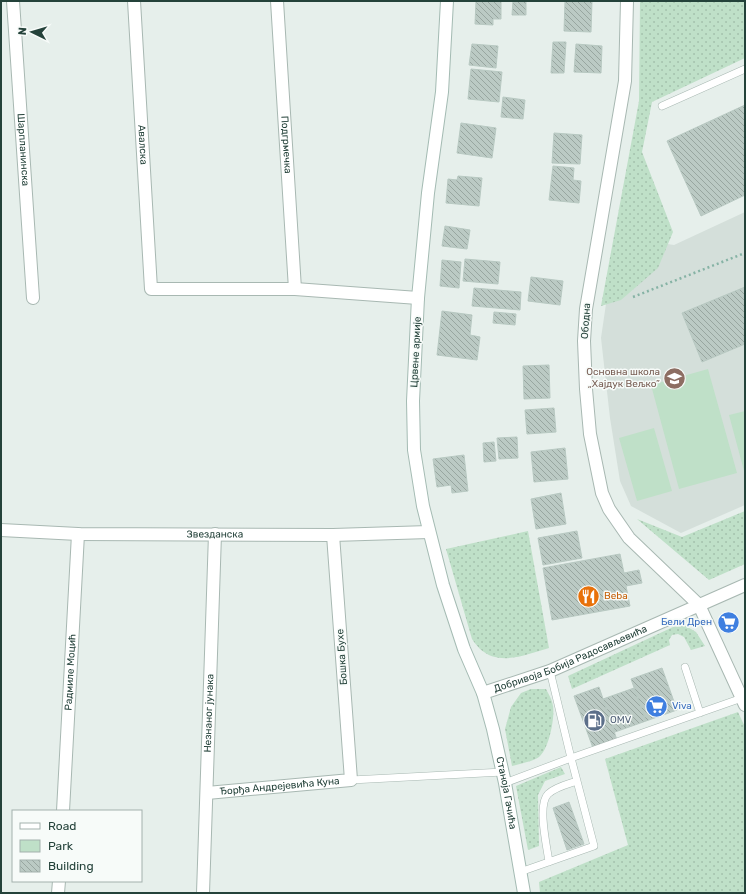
<svg xmlns="http://www.w3.org/2000/svg" width="746" height="894" font-family="Rubik,sans-serif">
  <defs>
    <pattern id="grass-dots" width="8" height="8" patternUnits="userSpaceOnUse"><rect width="8" height="8" fill="#bfe0c8"/><path d="M2 2h.1M6 6h.1" fill="none" stroke="#a4c1ad" stroke-width="1.8" stroke-linecap="round"/></pattern>
    <pattern id="building-back-hatch" width="6" height="6" patternUnits="userSpaceOnUse"><rect width="6" height="6" fill="#bbcac4"/><path d="M-1 5l2 2M0 0l6 6M5-1l2 2" fill="none" stroke="#98a6a0"/></pattern>
  </defs>
  <rect width="100%" height="100%" fill="#e6efeb"/>
  <path fill="#d4dfda" d="M745,212V505L681,533L631,506L620,481L610,418L601,338L616,236L674,245Z"/>
  <path fill="url(#grass-dots)" d="M640,1H745V58L652,102L642,152L673,232L658,268L621,300L601,306L639,101Z
    M745,511V564L709,580L637,519L682,537Z
    M528,531L549,648C527,654 500,667 480,649C477,646 474,642 472,639L446,549Z
    M686,626L696,632L705,646L691,650L684,637L678,634L672,635L669,640L670,645L572,689L568,676L673,627Z
    M531,689H546C549,695 552,699 553,706C555,718 549,749 539,757C534,761 519,764 512,766L505,729L511,707L521,693Z
    M738,712L745,727V893H540L539,882L628,845L605,759Z
    M561,767L565,774L545,781L538,795L539,846L528,850L516,786Z"/>
  <path fill="#bfe0c8" d="M708,369L737,473L679,489L651,385Z
    M745,411V471H744L729,415Z
    M654,428L672,491L637,501L619,438Z"/>
  <path fill="url(#building-back-hatch)" stroke="#b8c9c2" d="M476,1H501V19H493V25L475,24Z
    M513,1H526V15H512Z
    M565,1H592L591,32L564,31Z
    M553,42H566L564,73H551Z
    M472,44L498,46L496,68L469,65Z
    M576,44L602,46L601,73L574,72Z
    M471,69L502,72L499,102L468,99Z
    M503,97L525,100L523,119L501,117Z
    M745,105V195L701,216L667,141Z
    M461,123L496,128L492,158L457,153Z
    M554,133L582,135L580,164L552,163Z
    M553,166L574,168L573,180L581,181L579,203L549,200Z
    M458,176L482,178L479,206L446,203L448,179L457,180Z
    M445,226L470,230L467,249L442,246Z
    M465,259L500,262L498,284L463,281Z
    M442,260L461,262L459,288L440,286Z
    M531,277L563,281L560,305L528,301Z
    M745,287V344L702,362L682,313Z
    M474,288L521,292L520,310L472,306Z
    M442,311L472,315L470,335L480,337L477,360L437,355Z
    M494,312L516,314L515,325L493,323Z
    M549,365L550,398L524,399L523,366Z
    M554,408L556,432L527,434L525,410Z
    M517,437L518,458L499,459L497,438Z
    M494,442L496,461L484,462L483,443Z
    M565,448L568,479L534,482L531,452Z
    M464,455L468,491L452,493L451,485L437,487L433,459Z
    M561,493L566,524L536,529L531,499Z
    M577,531L582,558L543,565L538,538Z
    M620,554L624,573L639,570L642,583L626,586L630,606L552,620L543,568Z
    M662,668L677,710L646,721L631,679Z
    M599,687L617,740L593,748L574,696Z
    M634,688L646,721L615,732L603,699Z
    M569,802L584,844L567,850L553,808Z"/>
  <g fill="none" stroke-linecap="round" stroke-linejoin="round">
    <defs>
      <path id="service" d="M662,106L745,69
        M685,667L700,713
        M351,780L503,772
        M505,783L571,758L742,698
        M549,862C547,847 537,805 548,794C555,787 568,784 577,781
        M520,872L594,846L571,758L550,671"/>
      <g id="minor">
        <path id="s1" d="M13,1L33,298"/>
        <path id="s2" d="M134,1L151,289H295L418,298"/>
        <path id="s3" d="M277,1L295,289"/>
        <path d="M627,1L625,81L586,309L584,341L586,389L590,434L602,493L609,509L629,538L699,605L745,705"/>
        <path id="s4" d="M1,530L78,534L333,535L429,532"/>
        <path id="s5" d="M207,793L351,780L333,535"/>
        <path id="s6" d="M63,811L78,534"/>
        <path d="M58,893L59,881"/>
        <path id="s7" d="M203,893L215,534"/>
      </g>
      <g id="tertiary">
        <path id="s8" d="M483,693L550,671L745,585"/>
      </g>
      <g id="secondary">
        <path id="s9" d="M447,1L442,92L428,193L418,298L413,401L414,450L423,506L443,585L464,649L483,693L493,729L505,783L524,893"/>
      </g>
    </defs>
    <use href="#service" stroke="#a8b8b2" stroke-width="8"/>
    <use href="#minor" stroke="#a8b8b2" stroke-width="14"/>
    <use href="#tertiary" stroke="#a8b8b2" stroke-width="14"/>
    <use href="#secondary" stroke="#a4bbb3" stroke-width="14"/>
    <path stroke="#86b3a5" stroke-width="2.5" stroke-dasharray="2 3" stroke-linecap="butt" d="M633,297L745,253"/>
    <use href="#service" stroke="#fff" stroke-width="7"/>
    <use href="#minor" stroke="#fff" stroke-width="12"/>
    <use href="#tertiary" stroke="#fff" stroke-width="12"/>
    <use href="#secondary" stroke="#fff" stroke-width="12"/>
  </g>
  <defs>
    <symbol id="school-disc" viewBox="-11 -11 22 22"><circle r="9.5" fill="#8d6e63" stroke="#f7fbf9"/><path d="M0-5L7-2L0 1L-7-2ZM-4 1L0 2.5L4 1V4Q0 6-4 4Z" fill="#fff"/></symbol>
    <symbol id="restaurant-disc" viewBox="-11 -11 22 22"><circle r="9.5" fill="#e8710a" stroke="#f7fbf9"/><path d="M-5-6h1v4h1v-4h1v4h1v-4h1v5L-1.5 .5V6h-2V.5L-5-1ZM5-6V6H3V1.5H1.5Q1.5-4 5-6Z" fill="#fff"/></symbol>
    <symbol id="supermarket-disc" viewBox="-11 -11 22 22"><circle r="9.5" fill="#3f7fe0" stroke="#f7fbf9"/><path d="M-6-5.5h2.5l.6 2H6L4.5 2H-2.5L-4.4-4H-6ZM-1.5 3.2a1.3 1.3 0 1 0 .1 0ZM3 3.2a1.3 1.3 0 1 0 .1 0Z" fill="#fff"/></symbol>
    <symbol id="fuel-disc" viewBox="-11 -11 22 22"><circle r="9.5" fill="#5c6f8a" stroke="#f7fbf9"/><path d="M-5.5-6h7V0h2V4h1.3V-2.5L3-4.5l.8-.8L6-3V5H2.5V1h-1V6h-7ZM-4.2-4.7v3.2H.2V-4.7Z" fill="#fff"/></symbol>
  </defs>
  <g fill-rule="evenodd">
    <use href="#school-disc" x="662" y="366" width="25" height="25"/>
    <use href="#restaurant-disc" x="576" y="584" width="25" height="25"/>
    <use href="#supermarket-disc" x="716" y="610" width="25" height="25"/>
    <use href="#supermarket-disc" x="644" y="694" width="25" height="25"/>
    <use href="#fuel-disc" x="582" y="708" width="25" height="25"/>
  </g>
  <g text-anchor="middle" dominant-baseline="central" stroke-width="3" stroke-linejoin="round" paint-order="stroke">
    <g font-size="10" fill="#24423a" stroke="#f7fbf9">
      <text stroke="none"><textPath href="#s2" startOffset="144">Авалска</textPath></text>
      <text stroke="none"><textPath href="#s3" startOffset="144">Подгрмечка</textPath></text>
      <text stroke="none"><textPath href="#s1" startOffset="149">Шарпланинска</textPath></text>
      <text transform="translate(586 321) rotate(-86)">Ободна</text>
      <text transform="translate(416 352) rotate(-87)">Црвене армије</text>
      <text stroke="none"><textPath href="#s4" startOffset="214">Звезданска</textPath></text>
      <text transform="translate(342 657) rotate(-94)">Бошка Бухе</text>
      <text stroke="none"><textPath href="#s8" startOffset="94">Добривоја Бобија Радосављевића</textPath></text>
      <text stroke="none"><textPath href="#s6" startOffset="139">Радмиле Моцић</textPath></text>
      <text stroke="none"><textPath href="#s7" startOffset="180">Незнаног јунака</textPath></text>
      <text stroke="none"><textPath href="#s5" startOffset="73">Ђорђа Андрејевића Куна</textPath></text>
      <text stroke="none"><textPath href="#s9" startOffset="807">Станоја Гачића</textPath></text>
    </g>
    <g font-size="10" fill="#785e54" stroke="#f7fbf9" text-anchor="end">
      <text x="660" y="372">Основна школа<tspan x="660" dy="12">„Хајдук Вељко”</tspan></text>
    </g>
    <g font-size="10" fill="#c56008" stroke="#f7fbf9" text-anchor="start">
      <text x="604" y="596">Beba</text>
    </g>
    <g font-size="10" fill="#366cbe" stroke="#f7fbf9" text-anchor="end">
      <text x="712" y="622">Бели Дрен</text>
      <text x="672" y="706" text-anchor="start">Viva</text>
    </g>
    <g font-size="10" fill="#4e5e75" stroke="#f7fbf9" text-anchor="start">
      <text x="610" y="720">OMV</text>
    </g>
  </g>
  <rect width="746" height="894" fill="none" stroke="#24423a" stroke-width="4"/>
  <rect x="12" y="810" width="130" height="72" fill="#f7fbf9" stroke="#a3b1ad"/>
  <rect x="20" y="823" width="20" height="6" fill="#ffffff" stroke="#a3b1ad"/>
  <text x="48" y="830" font-size="12" fill="#24423a">Road</text>
  <rect x="20" y="840" width="20" height="12" fill="#bfe0c8" stroke="#a3b1ad"/>
  <text x="48" y="850" font-size="12" fill="#24423a">Park</text>
  <rect x="20" y="860" width="20" height="12" fill="url(#building-back-hatch)" stroke="#a3b1ad"/>
  <text x="48" y="870" font-size="12" fill="#24423a">Building</text>
  <g transform="translate(32 32) rotate(275)" stroke="#f7fbf9" stroke-width="3" paint-order="stroke">
  <path d="M0-3L7 15L0 10L-7 15Z" fill="#24423a"/>
  <text y="-6" font-size="11" font-weight="bold" text-anchor="middle" fill="#24423a">N</text>
  </g>
</svg>
